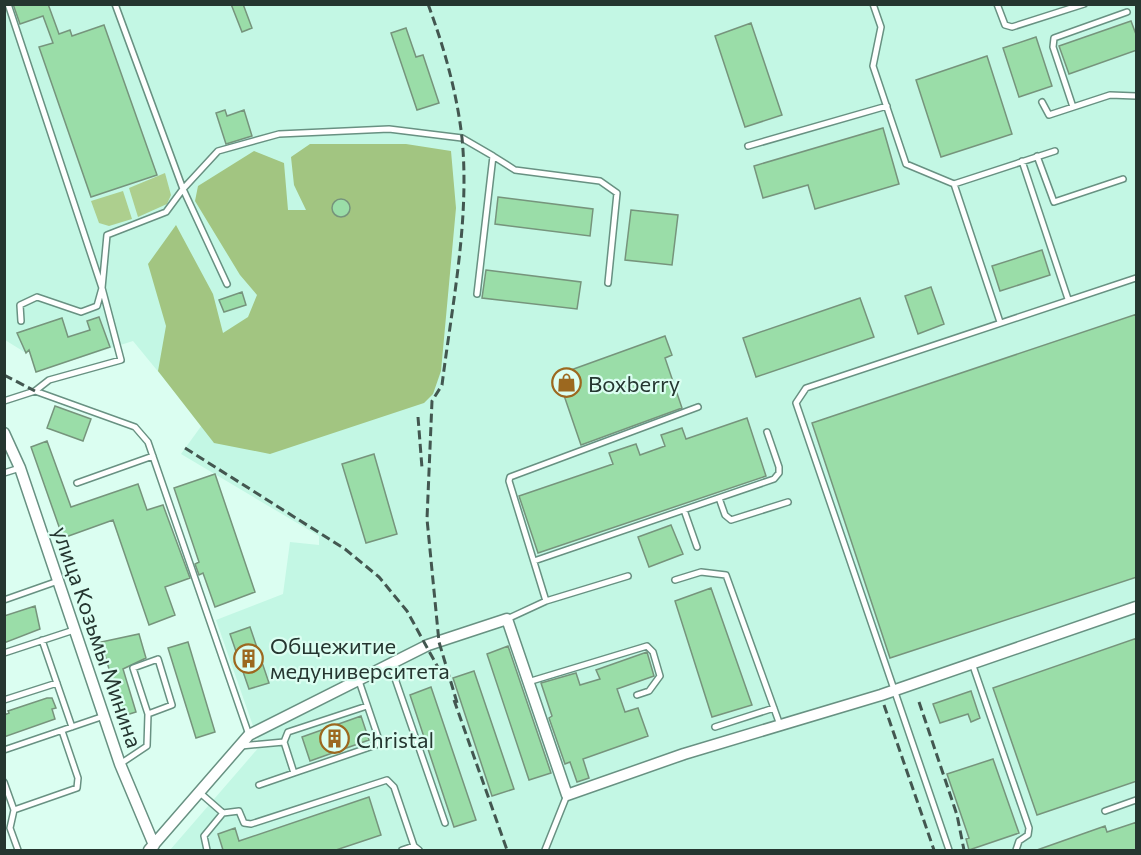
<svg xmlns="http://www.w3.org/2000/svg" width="1141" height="855" font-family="Commissioner,sans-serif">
  <rect width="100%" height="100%" fill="#dbfef1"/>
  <path fill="#c3f7e4" d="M5,5H1136V850H170L260,746L216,620L283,594L290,542L319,545V536L181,454L202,425L133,341L36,372L29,351L26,353L5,340Z"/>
  <path fill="#adcf8e" d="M165,173L171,195L167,204L138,217L129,188Z
    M123,191L132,219L109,226L99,223L91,201Z"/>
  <path fill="#a2c581" d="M310,144H406L451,151L456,208L441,371L433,394L424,403L270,454L214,443L158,371L166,326L148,264L176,225L213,294L223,333L248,317L257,295L240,275L195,201L198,186L254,151L284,163L288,210H306L294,185L291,157Z"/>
  <path fill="#9adda8" stroke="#76947c" stroke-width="1.5" d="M13,4H48L59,34L70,30L72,36L104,25L157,175L91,197L39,47L53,43L43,16L20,24Z
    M231,4H243L252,28L242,32Z
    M1131,21L1137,37V50L1069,74L1059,46Z
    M751,23L782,115L745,127L715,36Z
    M406,28L416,57L423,55L439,103L417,110L391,33Z
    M1036,37L1052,86L1019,97L1003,48Z
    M987,56L1012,134L941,157L916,80Z
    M225,110L227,116L244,110L252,136L226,144L216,113Z
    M883,128L899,184L815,209L808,185L763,198L754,166Z
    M498,197L593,209L590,236L495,224Z
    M332 208a9 9 0 1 1 18 0a9 9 0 1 1-18 0Z
    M631,210L678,215L672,265L625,260Z
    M1042,250L1050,275L1000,291L992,266Z
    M486,270L581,282L577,309L482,298Z
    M931,287L944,324L918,334L905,296Z
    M242,292L246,305L224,312L219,300Z
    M860,298L874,337L756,377L743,338Z
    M1137,314V577L890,658L812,423Z
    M99,317L110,347L36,372L29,350L26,353L17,333L62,318L68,337L90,330L87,321Z
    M665,336L672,355L665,358L682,408L581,445L557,375Z
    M55,406L91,419L83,441L47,428Z
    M747,418L766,476L538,553L519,496L613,464L609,453L636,444L640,455L665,446L661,435L682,428L686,439Z
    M47,441L71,507L138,484L147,510L163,505L190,578L165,587L175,615L149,625L113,520L63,538L31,447Z
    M374,454L397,534L366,543L342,464Z
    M215,474L255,592L215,607L203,573L199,575L195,564L199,562L174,488Z
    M671,525L683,554L649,567L638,537Z
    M711,588L752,705L712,717L675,601Z
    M35,606L40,629L4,643V616Z
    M250,627L269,683L249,689L230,634Z
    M139,634L146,658L123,669L136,712L123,716L101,642Z
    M1137,638V781L1037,815L993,688Z
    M188,642L215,732L196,738L168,648Z
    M508,646L551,773L529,780L487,654Z
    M647,652L654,676L617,689L625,712L638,708L648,736L583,759L589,778L577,782L570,762L565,764L549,718L552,716L541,683L576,673L580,685L600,679L596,670Z
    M474,671L514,789L492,796L453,678Z
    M431,687L476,820L454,827L410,695Z
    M971,691L980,718L971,722L968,714L940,723L933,704Z
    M47,698H52L56,708L52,709L55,719L4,737V715L9,713L8,711Z
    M361,716L369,740L310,761L302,737Z
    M993,759L1019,833L969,850L966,839L969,838L947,774Z
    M369,797L381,835L336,850H223L218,834L235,828L239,841Z
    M1137,822V850H1037L1105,826L1107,832Z"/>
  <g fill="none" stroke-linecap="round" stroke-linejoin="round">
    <defs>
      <path id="lane" d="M873,4L881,27L873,66L906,164L954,184L1000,322
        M997,4L1005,25L1012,27L1084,4
        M1042,102L1049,115L1110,95L1136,96
        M1073,107L1053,47L1054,38L1127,12
        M748,146L887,106
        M493,156L515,170L600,181L617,193L608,283
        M1037,156L1054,202L1123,179
        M1022,161L1068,299
        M954,184L1055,151
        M227,284L183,189L218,151L279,134L389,129L462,138L493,156L477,294
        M21,321L20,305L37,297L81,312L97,306L102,288L107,235L166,212L183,189L115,4
        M35,391L135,427L148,442L249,735
        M4,401L35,391L49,380L121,360L102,288L8,4
        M4,473L20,468
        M77,483L153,456
        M719,498L725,515L731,520L788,502
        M684,510L697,547
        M534,561L774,479L779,473V467L767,432
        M675,580L701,572L726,575L780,725
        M4,600L58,581
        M546,601L509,481L510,477L698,407
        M507,619L546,601L628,576
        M42,640L72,727
        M4,653L74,630
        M972,663L1029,828L1028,835L1019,841L1016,850
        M390,664L445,823
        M359,681L378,737L376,745L294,773L284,742L288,732L367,706
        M528,682L647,646L653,652L660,676L649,691L637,695
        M4,700L57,683
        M715,727L774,708
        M241,746L284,742
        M4,750L104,716
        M120,764L147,746L148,714L172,705L158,659L133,668L148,714
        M4,782L14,810L77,788L78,778L62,731
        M259,785L294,773
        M199,792L223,813
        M14,810L10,828L18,850
        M1105,811L1136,800
        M207,850L204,836L223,813L239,811L244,823L251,824L387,780L394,787L414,846
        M402,850L414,846L419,850
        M545,850L567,795
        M949,850L796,403L806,388L1136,278"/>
      <path id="street" d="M4,433L20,468L120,764L154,845
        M149,850L249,735L428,645L507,619L567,795L684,754L881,695L1136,607"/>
    </defs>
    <use href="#lane" stroke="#689182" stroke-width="8"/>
    <use href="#street" stroke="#689182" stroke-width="13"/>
    <use href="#lane" stroke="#fff" stroke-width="5"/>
    <use href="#street" stroke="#fff" stroke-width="10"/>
    <path stroke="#435750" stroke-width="3" stroke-dasharray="9 4.5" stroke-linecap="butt" d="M428,4C444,47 457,93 462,138C470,219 452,305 442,385L432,401L427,519L439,642L458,706
      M4,375L35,391
      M418,417L422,468
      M185,448L345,549L379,577L407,611L441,673
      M454,700L507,850
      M919,702L957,815L964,850
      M884,705L934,850"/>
  </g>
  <defs>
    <symbol id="shop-ring" viewBox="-11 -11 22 22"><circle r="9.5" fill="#dbfef1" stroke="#9c681f" stroke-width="1.5"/><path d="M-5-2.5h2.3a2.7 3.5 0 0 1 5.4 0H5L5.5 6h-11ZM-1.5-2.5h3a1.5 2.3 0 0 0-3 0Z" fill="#9c681f"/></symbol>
    <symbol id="building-ring" viewBox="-11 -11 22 22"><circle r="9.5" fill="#dbfef1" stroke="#9c681f" stroke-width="1.5"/><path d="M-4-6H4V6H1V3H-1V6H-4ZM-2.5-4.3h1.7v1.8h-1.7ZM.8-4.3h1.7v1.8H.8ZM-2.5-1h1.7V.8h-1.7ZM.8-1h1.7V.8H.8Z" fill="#9c681f"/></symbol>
  </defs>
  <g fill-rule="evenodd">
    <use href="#shop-ring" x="550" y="366" width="33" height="33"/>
    <use href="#building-ring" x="232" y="642" width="33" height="33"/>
    <use href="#building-ring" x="318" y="722" width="33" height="33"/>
  </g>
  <g text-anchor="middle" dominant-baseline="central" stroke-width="4.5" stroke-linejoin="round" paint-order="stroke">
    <g font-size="22" fill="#253630" stroke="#dbfef1" text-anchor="start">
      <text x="588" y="383">Boxberry</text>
      <text x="270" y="645">Общежитие<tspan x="270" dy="25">медуниверситета</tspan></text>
      <text x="356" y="739">Christal</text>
    </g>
    <g font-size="22" fill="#253630" stroke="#dbfef1">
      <text transform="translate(98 637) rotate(71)">улица Козьмы Минина</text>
    </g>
  </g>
  <rect width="1141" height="855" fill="none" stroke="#253630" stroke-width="12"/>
</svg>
